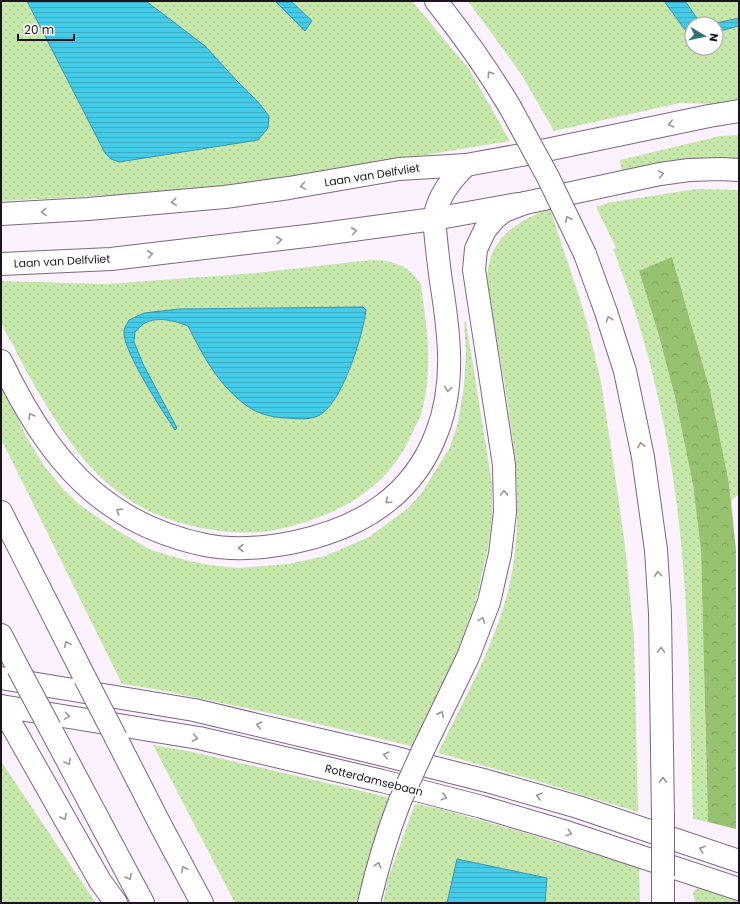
<svg xmlns="http://www.w3.org/2000/svg" width="740" height="904" font-family="Poppins,sans-serif">
  <defs>
    <pattern id="grass-dots" width="8" height="8" patternUnits="userSpaceOnUse"><rect width="8" height="8" fill="#c7e8ab"/><path d="M2 2h.1M6 6h.1" fill="none" stroke="#aac693" stroke-width="1.8" stroke-linecap="round"/></pattern>
    <pattern id="forest-crowns" width="20" height="18" patternUnits="userSpaceOnUse"><rect width="20" height="18" fill="#97c26f"/><path d="M2 6a3 3 0 1 1 6 0M12 15a3 3 0 1 1 6 0" fill="none" stroke="#82a660"/></pattern>
    <pattern id="water-rules" width="6" height="5" patternUnits="userSpaceOnUse"><rect width="6" height="5" fill="#44cbe8"/><path d="M0 2.5h6" fill="none" stroke="#3badc7"/></pattern>
  </defs>
  <rect width="100%" height="100%" fill="#fcf2ff"/>
  <path fill="url(#grass-dots)" fill-rule="evenodd" d="M1,1H27L105,153L119,162L269,116L259,103L237,81L205,46L146,1H412L469,69L510,141L211,190L1,201Z
    M468,1H664L688,34L692,36V48H716V32L739,26V102L720,104L680,103L554,131L521,74Z
    M685,1H739V18L712,24H701Z
    M739,135V160L622,173L620,160L720,136Z
    M696,189L739,190V494L731,501L729,483L710,391L672,258L639,271L659,336L675,397L693,485L701,551L708,822L693,819C690,730 690,642 682,553C673,450 651,346 613,249L616,248L596,207L607,203Z
    M550,209L579,296L588,327L601,382L613,461L625,545L634,637L638,812L534,780L438,753C463,702 492,650 507,595C525,526 516,456 505,387C499,352 493,316 487,280C487,241 516,220 550,209Z
    M371,260C392,260 410,265 421,285C427,327 433,369 422,411C420,418 416,425 413,431C392,482 350,509 299,524C287,527 275,531 263,532C225,535 177,526 143,508C96,482 70,445 43,400C32,382 22,364 13,345C9,338 3,329 1,322C0,311 1,292 1,281L107,284L256,273ZM363,307L366,310L364,323L348,376L248,407L235,396L218,378L180,309Z
    M464,322H466L492,483V517L488,547L474,610L455,662L415,747L297,719L160,690L122,684L1,439V382L26,436L45,467L64,490L80,505L115,529L151,550L185,560L209,565L238,568L288,564L325,556L369,537L407,509L421,494L450,447L458,422L464,385L466,354Z
    M153,745L193,752L392,798L363,903H235Z
    M1,761L96,903H1Z
    M415,804L437,808L519,831L639,868L640,903H545L547,878L457,859L447,903H383L388,878Z
    M698,887L739,901V903H695L693,892Z"/>
  <path fill="url(#forest-crowns)" d="M672,257L710,390L729,483L736,550V829L708,822L701,551L693,485L675,397L659,336L639,271Z"/>
  <path fill="url(#water-rules)" stroke="#3894ab" d="M27,1H146L205,46L237,81L259,103L269,116L268,128L258,140L119,162L111,159L105,153Z
    M275,1H291L312,21L305,31Z
    M664,1H685L701,24H692V36L688,34Z
    M739,18V26L716,32V24H712Z
    M363,307L366,310C363,335 342,405 318,416C308,420 298,419 287,418C274,418 258,414 247,406C219,386 203,356 188,326C175,321 158,316 145,323C141,325 138,329 135,332L134,342L143,364L177,428L175,430C163,412 123,351 124,332C124,328 127,324 129,320L144,313L179,309Z
    M457,859L547,878L545,903H447Z"/>
  <g fill="none" stroke-linecap="round" stroke-linejoin="round">
    <defs>
      <path id="secondary" d="M525,203L660,174L689,170L721,169L739,170
        M1,214L88,209L225,197L289,188L399,169L466,165L527,154L709,116L739,111"/>
      <path id="primary" d="M1,678L194,710L388,756L487,781L578,807L739,861
        M1,706L199,738L382,781L482,807L563,831L739,889"/>
      <path id="trunk" d="M1,264L111,259L315,235L434,219L518,204"/>
      <path id="motorway" d="M436,1C463,35 488,70 510,107
        M585,254L606,312L625,371L643,457L656,550L660,613L663,819
        M1,361C27,415 61,472 112,506C140,526 172,538 205,545C235,551 266,548 295,542C360,528 413,497 437,432C456,383 449,332 441,281C438,261 436,240 434,219C438,196 450,181 466,165
        M1,512L85,678
        M1,635L18,668
        M1,706L100,881L116,903
        M50,728L143,903
        M116,738L162,828L202,903
        M424,748L468,657L489,602L500,554L505,512L504,465L474,270L476,249L485,230L495,218L504,211L525,203
        M369,903C377,868 387,834 400,801
        M663,903V876"/>
    </defs>
    <use href="#secondary" stroke="#7c6782" stroke-width="24"/>
    <use href="#primary" stroke="#7c6782" stroke-width="24"/>
    <use href="#trunk" stroke="#7c6782" stroke-width="24"/>
    <use href="#motorway" stroke="#7c6782" stroke-width="24"/>
    <use href="#secondary" stroke="#fff" stroke-width="22"/>
    <use href="#primary" stroke="#fff" stroke-width="22"/>
    <use href="#trunk" stroke="#fff" stroke-width="22"/>
    <use href="#motorway" stroke="#fff" stroke-width="22"/>
    <defs>
      <path id="motorway-bridge" d="M510,107L548,177L585,254
        M18,668L50,728
        M85,678L116,738
        M400,801L424,748
        M663,819V876"/>
    </defs>
    <use href="#motorway-bridge" stroke="#7c6782" stroke-width="24" stroke-linecap="butt"/>
    <use href="#motorway-bridge" stroke="#fff" stroke-width="22"/>
  </g>
  <defs><path id="oneway-chevron" d="M-2-3.5L2.5 0L-2 3.5" fill="none" stroke-width="1.6" stroke-linecap="round" stroke-linejoin="round"/></defs>
  <g stroke="#99959a">
    <use href="#oneway-chevron" transform="translate(490 74) rotate(-124)"/>
    <use href="#oneway-chevron" transform="translate(671 124) rotate(168)"/>
    <use href="#oneway-chevron" transform="translate(661 174) rotate(-10)"/>
    <use href="#oneway-chevron" transform="translate(303 186) rotate(170)"/>
    <use href="#oneway-chevron" transform="translate(174 202) rotate(175)"/>
    <use href="#oneway-chevron" transform="translate(44 212) rotate(177)"/>
    <use href="#oneway-chevron" transform="translate(568 219) rotate(-115)"/>
    <use href="#oneway-chevron" transform="translate(354 231) rotate(-7)"/>
    <use href="#oneway-chevron" transform="translate(279 240) rotate(-7)"/>
    <use href="#oneway-chevron" transform="translate(150 254) rotate(-7)"/>
    <use href="#oneway-chevron" transform="translate(609 319) rotate(-107)"/>
    <use href="#oneway-chevron" transform="translate(448 389) rotate(99)"/>
    <use href="#oneway-chevron" transform="translate(31 416) rotate(-121)"/>
    <use href="#oneway-chevron" transform="translate(641 445) rotate(-102)"/>
    <use href="#oneway-chevron" transform="translate(504 493) rotate(-92)"/>
    <use href="#oneway-chevron" transform="translate(388 501) rotate(138)"/>
    <use href="#oneway-chevron" transform="translate(119 511) rotate(-148)"/>
    <use href="#oneway-chevron" transform="translate(241 548) rotate(-180)"/>
    <use href="#oneway-chevron" transform="translate(658 574) rotate(-94)"/>
    <use href="#oneway-chevron" transform="translate(482 620) rotate(-69)"/>
    <use href="#oneway-chevron" transform="translate(67 644) rotate(-117)"/>
    <use href="#oneway-chevron" transform="translate(661 650) rotate(-91)"/>
    <use href="#oneway-chevron" transform="translate(441 714) rotate(-63)"/>
    <use href="#oneway-chevron" transform="translate(67 716) rotate(9)"/>
    <use href="#oneway-chevron" transform="translate(259 725) rotate(-167)"/>
    <use href="#oneway-chevron" transform="translate(195 738) rotate(10)"/>
    <use href="#oneway-chevron" transform="translate(386 755) rotate(-166)"/>
    <use href="#oneway-chevron" transform="translate(68 762) rotate(62)"/>
    <use href="#oneway-chevron" transform="translate(663 780) rotate(-91)"/>
    <use href="#oneway-chevron" transform="translate(539 796) rotate(-164)"/>
    <use href="#oneway-chevron" transform="translate(444 797) rotate(15)"/>
    <use href="#oneway-chevron" transform="translate(64 817) rotate(61)"/>
    <use href="#oneway-chevron" transform="translate(569 833) rotate(18)"/>
    <use href="#oneway-chevron" transform="translate(702 849) rotate(-161)"/>
    <use href="#oneway-chevron" transform="translate(378 865) rotate(-74)"/>
    <use href="#oneway-chevron" transform="translate(184 869) rotate(-118)"/>
    <use href="#oneway-chevron" transform="translate(129 877) rotate(61)"/>
  </g>
  <g text-anchor="middle" dominant-baseline="central" stroke-width="4" stroke-linejoin="round" paint-order="stroke">
    <g font-size="11" fill="#1c141e" stroke="#fff">
      <text transform="translate(372 175) rotate(-9)">Laan van Delfvliet</text>
      <text transform="translate(62 261) rotate(-3)">Laan van Delfvliet</text>
      <text transform="translate(374 780) rotate(14)">Rotterdamsebaan</text>
    </g>
  </g>
  <rect width="740" height="904" fill="none" stroke="#1c141e" stroke-width="4"/>
  <g transform="translate(704 36) rotate(99)"><circle r="19" fill="#ffffff" stroke="#a4a1a5"/>
  <path d="M0-3L7 15L0 10L-7 15Z" fill="#2d7675"/>
  <text y="-6" font-size="11" font-weight="bold" text-anchor="middle" fill="#1c141e">N</text>
  </g>
  <path d="M18 34v6h56v-6" fill="none" stroke="#1c141e" stroke-width="2"/>
  <text x="24" y="34" font-size="12" fill="#1c141e" stroke="#ffffff" stroke-width="3" paint-order="stroke">20 m</text>
</svg>
